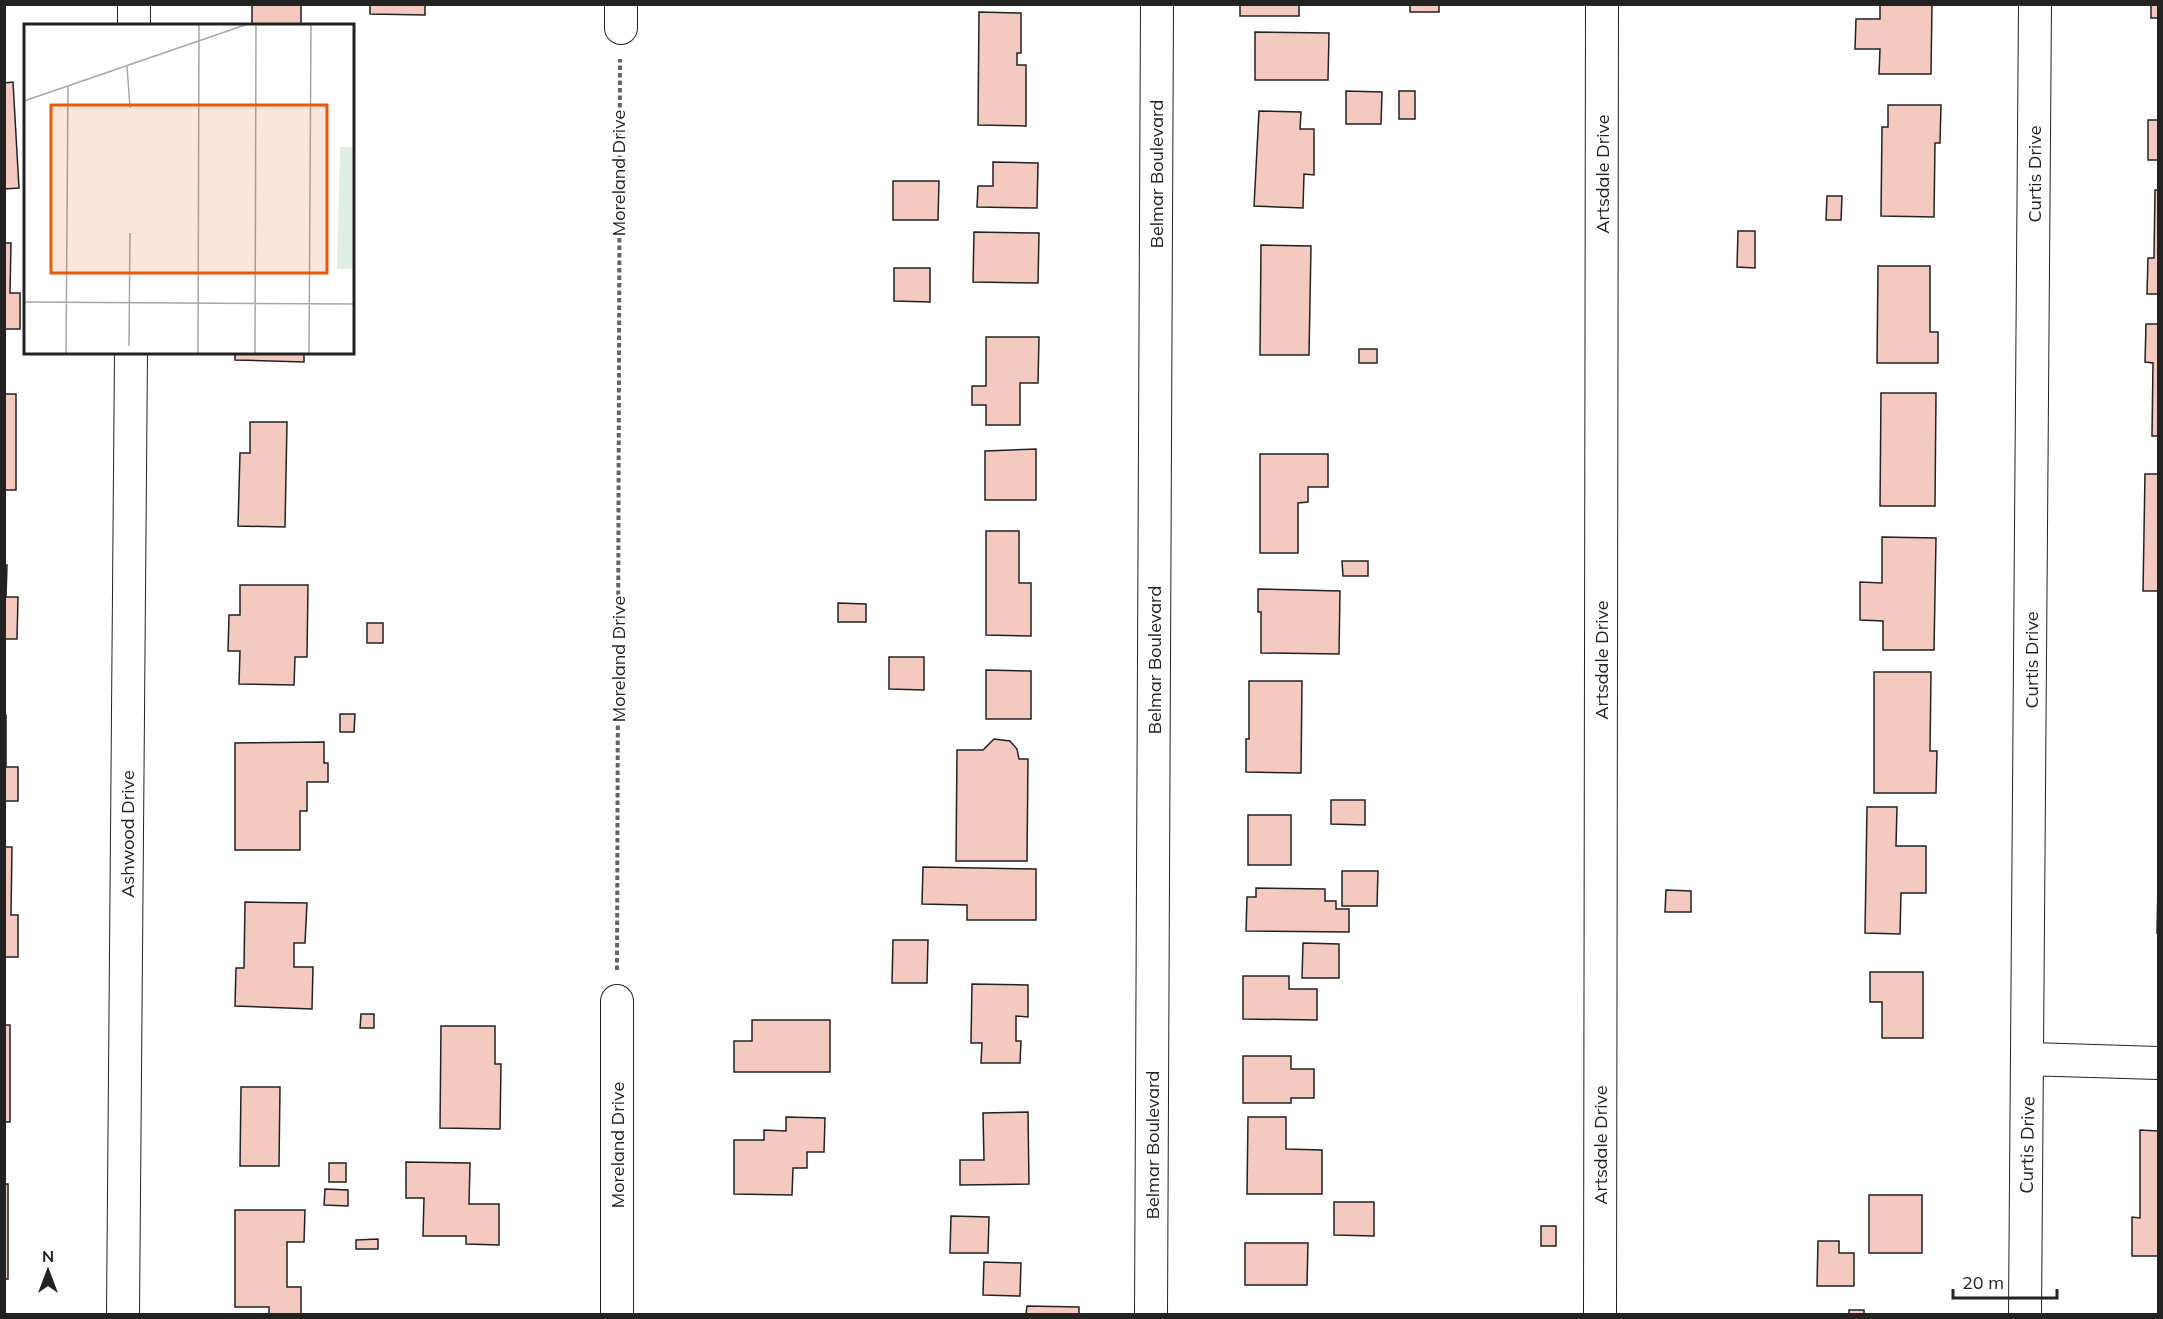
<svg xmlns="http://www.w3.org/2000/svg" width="2163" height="1319" font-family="Mulish,sans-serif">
  <rect width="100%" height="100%" fill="#fff"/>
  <path fill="#f3c9c0" stroke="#222" stroke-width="1.5" d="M252,4H301V26H252Z
    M370,4H425V15L370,14Z
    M1240,4H1299V16H1240Z
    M1410,4H1439V12H1410Z
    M1880,4H1932L1931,74H1879L1880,49H1855L1856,19H1880Z
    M2151,4H2158V18H2151Z
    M979,12L1021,13V53H1017V65H1026V126L978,125Z
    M1255,32L1329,33L1328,80H1255Z
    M13,82L19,188L4,189V83Z
    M1346,91L1382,92L1381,124H1346Z
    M1399,91H1415V119H1399Z
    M1888,105H1941L1940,143H1935L1934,217L1881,216L1882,127H1888Z
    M1259,111L1301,112L1300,129H1314V175L1304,174L1303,208L1254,206Z
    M2148,120H2158V160H2148Z
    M993,162L1038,163L1037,208L977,207L978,186H993Z
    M893,181H939L938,220H893Z
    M2155,190H2158V294H2147L2148,258H2154Z
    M1827,196H1842L1841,220H1826Z
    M1738,231H1755V268L1737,267Z
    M974,232L1039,233L1038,283L973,282Z
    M4,243H11L10,293H20V329H4Z
    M1261,245L1311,246L1309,355H1260Z
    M1878,266H1930V332H1938V363H1877Z
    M894,268H930V302L894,301Z
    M2146,324H2158V436H2152L2153,363L2145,362Z
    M986,337H1039L1038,383H1020V425H986V405H972V386H986Z
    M1359,349H1377V363H1359Z
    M235,352H304V362L235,360Z
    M1881,393H1936L1935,506H1880Z
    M4,394H16V490H4Z
    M250,422H287L285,527L238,526L240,453H250Z
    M1036,449V500H985V451Z
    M1260,454H1328V487H1308V502L1298,503V553H1260Z
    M2145,474H2158V591H2143Z
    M986,531H1019V583H1031V636L986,635Z
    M1882,537L1936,538L1934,650H1883V621L1860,620V582L1882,583Z
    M1342,561H1368V576H1343Z
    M4,565H7L6,597H18L17,639H4Z
    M240,585H308L307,657H295L294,685L239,684L240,651H228L229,615H240Z
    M1258,589L1340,591L1339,654L1261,653V612H1258Z
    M838,603L866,604V622H838Z
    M367,623H383V643H367Z
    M889,657H924V690L889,689Z
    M986,670L1031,671V719H986Z
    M1874,672H1931L1930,751H1937L1936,793H1874Z
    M1249,681H1302L1301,773L1246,772V739H1249Z
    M340,714H355L354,732H340Z
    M4,715H6V767H18V801H4Z
    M994,739L1010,741L1017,749L1019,759H1028L1027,861H956L957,750H983Z
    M324,742V763H328V782H307V811H300V850H235V743Z
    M1331,800H1365V825L1331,824Z
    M1867,807H1897L1896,846H1926V893H1901L1900,934L1865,933Z
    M1248,815H1291V865H1248Z
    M4,847H12L11,915H18V957H4Z
    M923,867L1036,869V920H967V905L922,904Z
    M1342,871H1378L1377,906H1342Z
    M2158,883V933H2157Z
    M1256,888L1325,889V901H1336V909H1349V932L1246,931L1247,897H1256Z
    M1666,890L1691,891V912H1665Z
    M245,902L307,903L305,943H294V967H313L312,1009L235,1006L236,968H244Z
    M893,940H928L927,983H892Z
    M1303,943L1339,944V978H1302Z
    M1870,972H1923V1038H1882V1002H1870Z
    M1243,976H1289V989H1317V1020L1243,1019Z
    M972,984L1028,985V1017L1016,1016V1041H1021L1020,1063H981L982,1043H971Z
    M361,1014H374V1028H360Z
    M752,1020H830V1072H734V1041H752Z
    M4,1025H10V1122H4Z
    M441,1026H495V1064H501L500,1129L440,1128Z
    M1243,1056H1291V1069H1314V1098H1291V1103H1243Z
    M241,1087H280L279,1166H240Z
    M1028,1112L1029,1184L960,1185V1160H984L983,1113Z
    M786,1117L825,1118L824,1152H807V1168H793L792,1195L734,1194V1140H764V1130L786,1131Z
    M1248,1117H1286V1149L1322,1150V1194H1247Z
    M2140,1130L2158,1131V1256H2132V1217L2140,1218Z
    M406,1162L470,1163L469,1204H499V1245L466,1244V1236H423L424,1198H406Z
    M329,1163H346V1182H329Z
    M4,1184H8V1279H4Z
    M325,1189L348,1190V1206L324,1205Z
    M1869,1195H1922V1253H1869Z
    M1334,1202H1374V1236L1334,1235Z
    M235,1210H305L304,1242H287V1287H301V1314H269V1307H235Z
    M951,1216L989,1217L988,1253H950Z
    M1541,1226H1556V1246H1541Z
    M378,1239V1249H356V1240Z
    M1818,1241H1839V1253H1854V1286H1817Z
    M1245,1243H1308L1307,1285H1245Z
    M984,1262L1021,1263L1020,1296L983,1295Z
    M1027,1306L1079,1307V1314H1026Z
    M1849,1310H1864V1314H1849Z"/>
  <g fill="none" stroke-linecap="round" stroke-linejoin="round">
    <defs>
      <path id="minor" d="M621,4V28
        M134,26V4
        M617,1001V1314
        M2028,1059L2158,1063
        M123,1314L131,352
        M1151,1314L1157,4
        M1600,1314L1602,4
        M2025,1314L2035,4"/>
    </defs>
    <use href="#minor" stroke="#222" stroke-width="34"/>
    <path stroke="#646464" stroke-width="4" stroke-dasharray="4.5 3" stroke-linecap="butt" d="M617,970L620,59"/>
    <use href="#minor" stroke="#fff" stroke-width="32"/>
  </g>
  <g text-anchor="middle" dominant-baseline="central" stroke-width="4.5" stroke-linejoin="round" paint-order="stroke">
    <g font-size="18" fill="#222" stroke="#fff">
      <text transform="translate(618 173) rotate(-90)">Moreland Drive</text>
      <text transform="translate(1156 174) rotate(-90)">Belmar Boulevard</text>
      <text transform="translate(1602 174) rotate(-90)">Artsdale Drive</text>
      <text transform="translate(2034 174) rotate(-90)">Curtis Drive</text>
      <text transform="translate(618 659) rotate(-90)">Moreland Drive</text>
      <text transform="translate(1154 660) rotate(-90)">Belmar Boulevard</text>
      <text transform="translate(1601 660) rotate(-90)">Artsdale Drive</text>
      <text transform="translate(2031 660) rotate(-90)">Curtis Drive</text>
      <text transform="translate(127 834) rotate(-90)">Ashwood Drive</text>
      <text transform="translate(617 1145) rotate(-90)">Moreland Drive</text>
      <text transform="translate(1152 1145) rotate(-90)">Belmar Boulevard</text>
      <text transform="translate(1600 1145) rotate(-90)">Artsdale Drive</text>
      <text transform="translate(2027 1145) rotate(-89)">Curtis Drive</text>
    </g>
  </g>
  <g transform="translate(24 24)">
    <rect width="330" height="330" fill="#fff"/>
    <path d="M316,123H330V245H313Z" fill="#e0efe3"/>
    <path fill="none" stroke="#a7a7a7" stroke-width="1.5" d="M103,42L106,84M0,77L224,0M0,278L330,280M105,322L106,209M42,330L44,62M174,330L175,0M231,330L232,0M285,330L287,0"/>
    <path fill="#e8590c" fill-opacity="0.15" stroke="#e8590c" stroke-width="3" d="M27,81H303V249H27Z"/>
    <rect width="330" height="330" fill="none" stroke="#222" stroke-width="3"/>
  </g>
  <rect width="2163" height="1319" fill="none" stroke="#222222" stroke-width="12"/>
  <g transform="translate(48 1271)" stroke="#ffffff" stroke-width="4.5" paint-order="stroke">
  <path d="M0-4.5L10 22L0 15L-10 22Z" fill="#222222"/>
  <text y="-9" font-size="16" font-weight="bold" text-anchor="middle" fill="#222222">N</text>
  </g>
  <path d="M1953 1289v9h104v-9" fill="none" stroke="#222222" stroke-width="3"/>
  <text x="1962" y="1289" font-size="18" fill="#222222" stroke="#ffffff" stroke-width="4.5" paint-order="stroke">20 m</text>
</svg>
